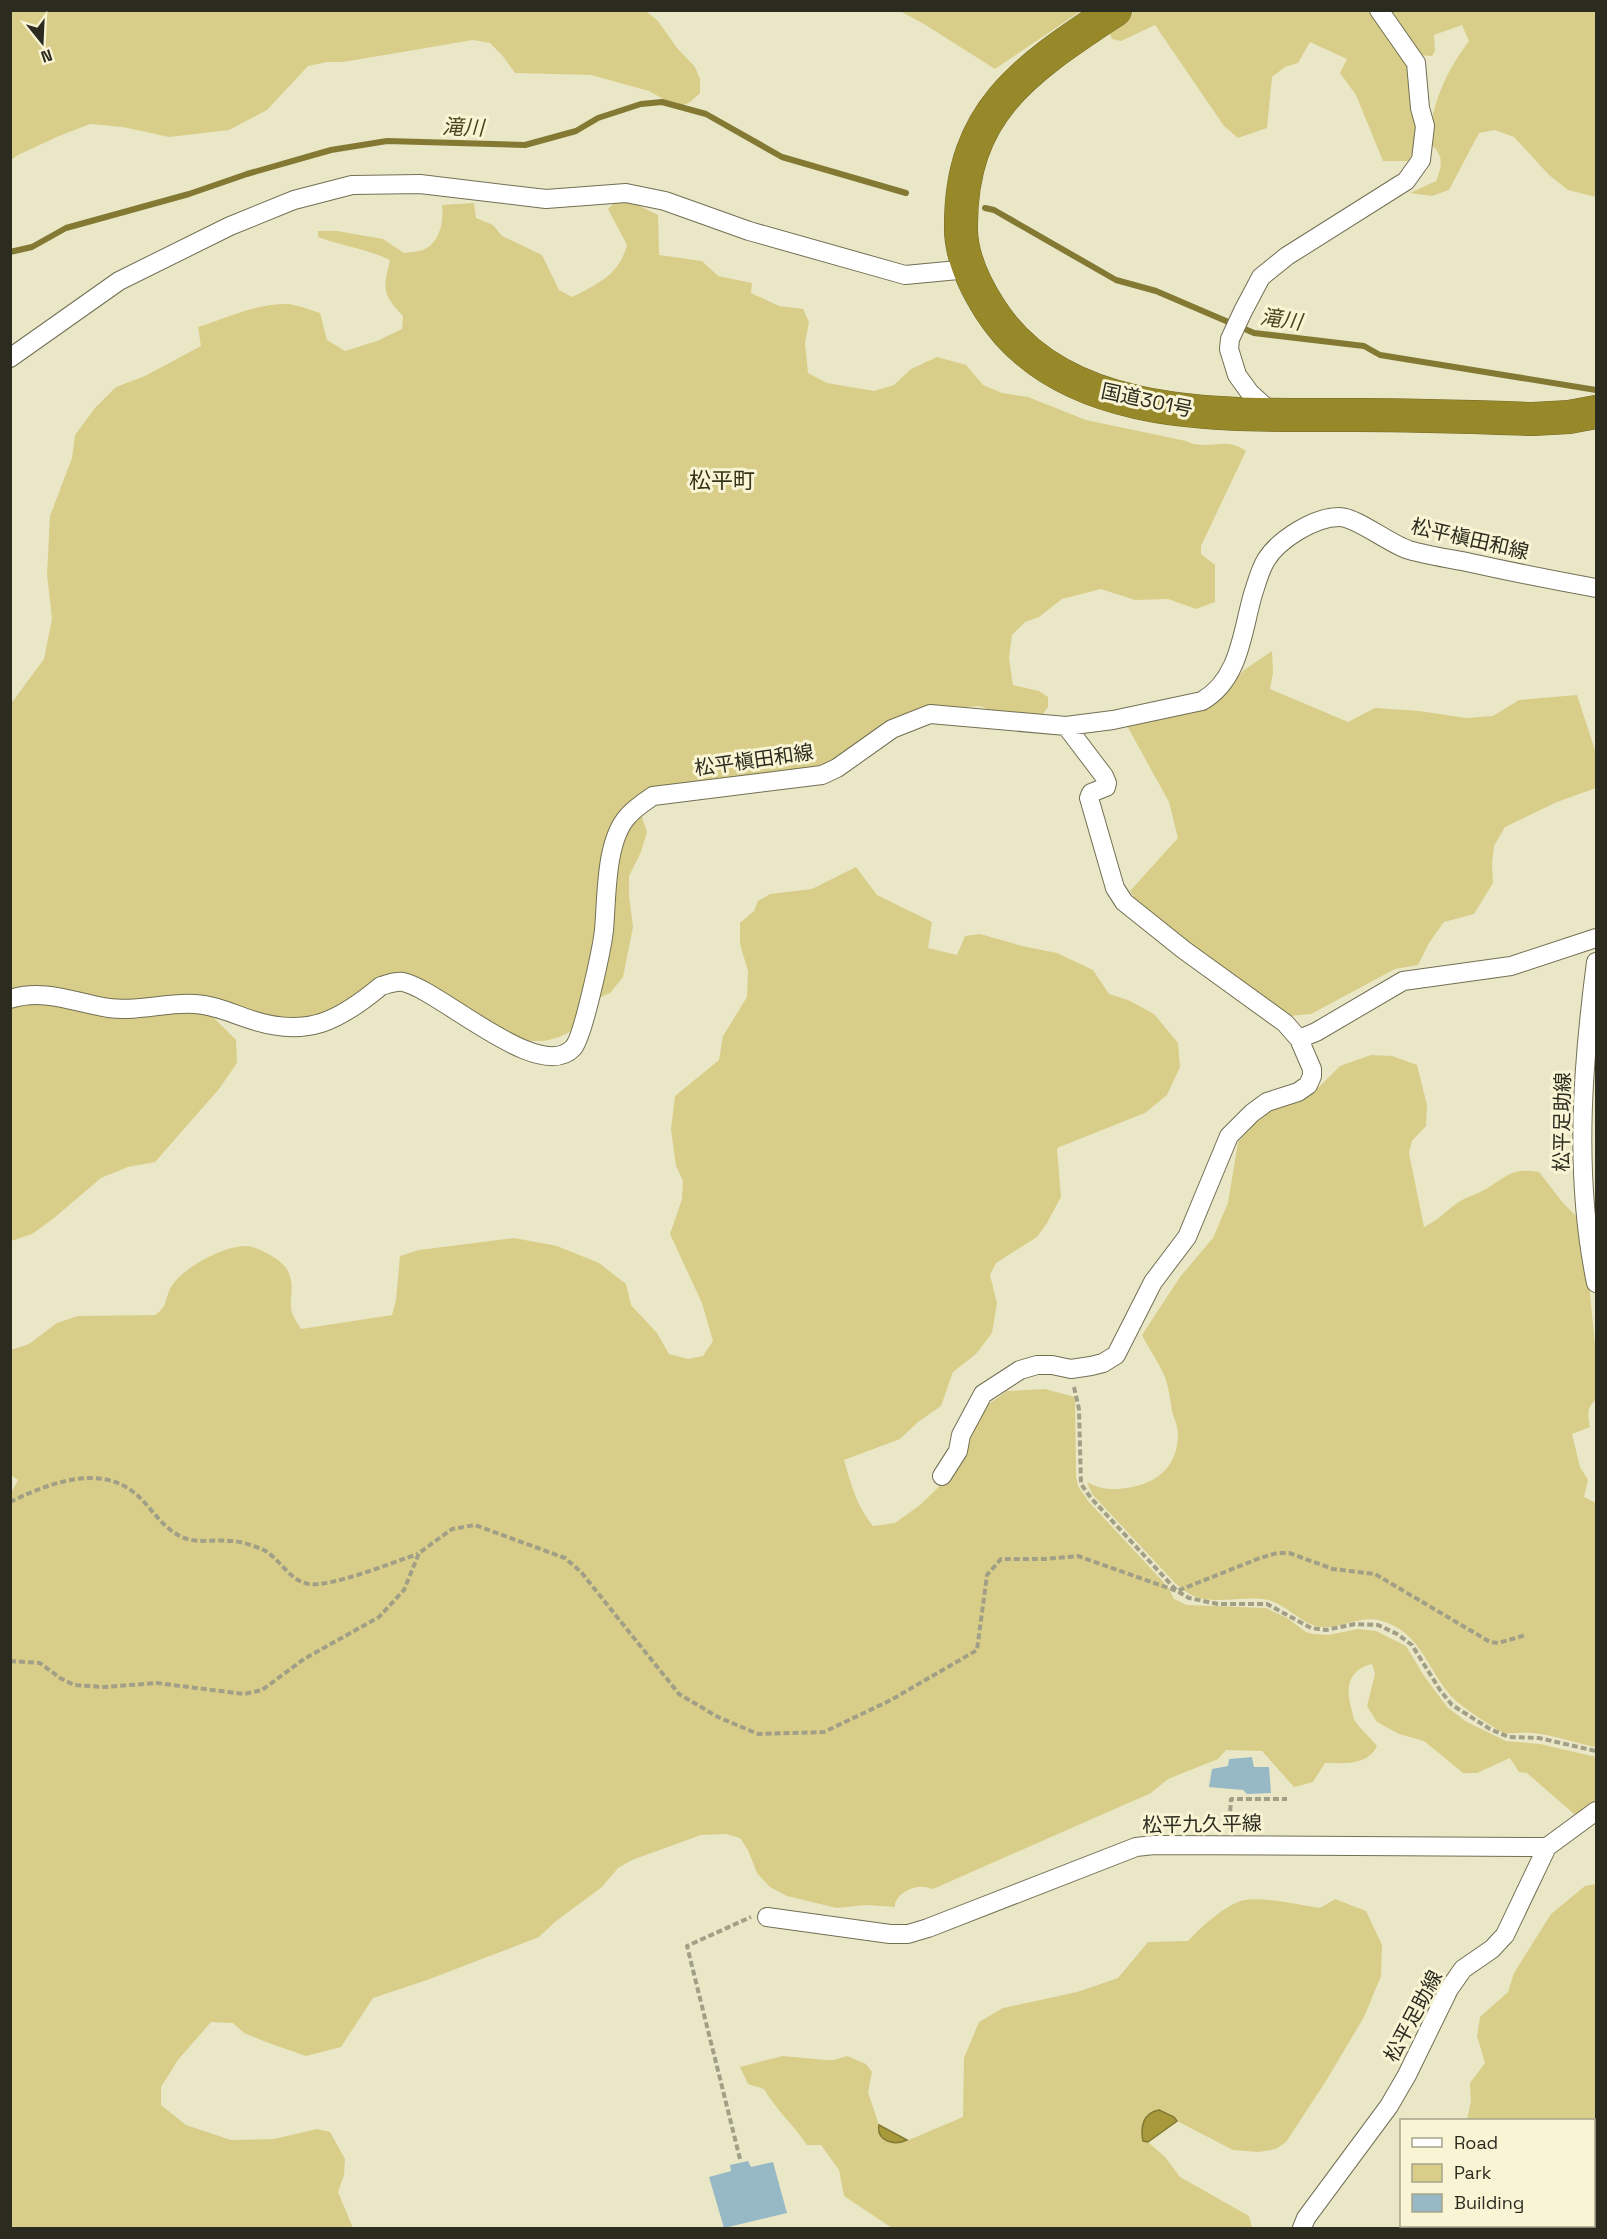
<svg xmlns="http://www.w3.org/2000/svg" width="1607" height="2239" font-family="'Space Grotesk','Noto Sans JP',sans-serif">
  <rect width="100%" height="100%" fill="#eae7c7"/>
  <path fill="#d8ce89" d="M11,10L646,11L658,21L677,48L695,67L700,79V93L690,102L681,106L674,105L649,91L591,75L515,73L502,55L490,43L473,40L343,62H327L308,66L267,110L229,130L169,137L123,127L90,124L59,136L18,155L11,160Z
    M900,11H1081L995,69L924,24Z
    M1135,11H1374L1409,57L1418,121L1412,154L1408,161H1383L1356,95L1340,73L1347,59L1310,42L1298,63L1285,67L1272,77L1267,128L1238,138L1224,126L1155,25L1121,41L1112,39L1109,31Z
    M1386,11H1596V197L1568,190L1549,175L1514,137L1495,130L1479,133L1449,190L1432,196L1410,193L1436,181C1443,164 1444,154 1428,142C1433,102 1445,73 1469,41L1462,25L1434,35L1435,51L1432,56L1419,55Z
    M615,202H631L658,215L659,255L702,261L718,276L752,283L751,293L779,306L803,309L809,322L805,343L808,373L827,383L874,391L894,385L911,369L937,357L966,365L983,385L1002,393L1028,397L1086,420L1186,441C1207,452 1225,435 1246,451L1201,546V554L1215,565V602L1196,609L1168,599L1135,600L1101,589L1062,599L1039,617L1025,622L1012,635L1009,658L1013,685L1039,691L1048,697V707L1039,719L1012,718L979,706L915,712L833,764L623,810L596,942L575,1029C552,1042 542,1043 516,1039L408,975L322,1020L289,1024L139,1004L11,996V701H13L44,659L52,619L47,574L50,516L72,458L75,435L95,408L116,387L145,376L201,346L198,327C228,318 256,303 288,304C298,305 310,310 320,313L327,340L345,351L377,341L402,329L403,316C382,294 383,289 390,260C367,249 342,246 318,237V231H337L383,239L404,253C410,252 417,252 423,250C440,243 444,221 442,205L474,203L476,218L493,225L502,236L542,255L559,290L572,297C598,284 619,275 627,245L608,209Z
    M1272,651L1273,673L1270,689L1348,722L1375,708L1419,711L1466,718L1493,716L1519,700L1577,695L1596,753V788L1557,802L1505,827L1494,846L1492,863L1493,883L1474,914L1444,922L1429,943L1418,965L1395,969L1311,1014L1289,1016L1140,908L1130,891L1178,838L1169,802L1126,724L1226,690L1244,670Z
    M640,811L647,832L641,852L629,876V895L633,927L623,977L610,993L596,999L617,854L624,830Z
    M856,867L877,895L932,922L928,948L957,955L965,936L980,934L1022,946L1057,953L1093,970L1109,994L1128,1000L1154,1014L1178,1043L1180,1067L1167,1095L1145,1113L1057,1148L1061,1197L1047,1223L1037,1237L996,1263L990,1275L997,1303L992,1333L976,1354L953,1372L941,1406L918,1422L900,1439L844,1460C851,1484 857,1507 873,1526L895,1523L920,1505L946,1480L986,1406L1007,1391L1045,1389L1075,1397L1076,1476L1078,1486L1089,1502L1168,1587L1174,1599L1187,1605L1266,1608L1287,1618L1306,1632L1313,1634L1328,1635L1358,1629L1376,1631L1406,1646L1424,1676L1448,1708L1467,1722L1506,1741L1540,1744L1596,1757V1802L1581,1815L1574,1814L1527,1773L1519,1772L1510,1758L1477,1773H1463L1424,1741L1399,1734L1377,1722L1367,1706L1375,1674L1372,1664C1350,1669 1345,1686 1351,1707C1352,1711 1353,1717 1355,1721C1361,1730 1370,1737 1377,1746C1367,1766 1345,1763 1325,1763L1313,1782L1294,1787L1262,1751L1226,1750L1218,1759L1168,1779L1151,1793L933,1889C929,1888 923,1886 918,1887C908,1888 894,1897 895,1907L866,1905L837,1908L787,1896L770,1887L757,1873L748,1850L740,1838L726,1834L701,1835L632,1860L618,1868L602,1887L556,1921L539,1937L427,1980L373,1998L341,2047L306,2056L266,2042L244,2033L233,2023L211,2022L178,2060L161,2087V2105L186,2125L231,2140L274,2139L317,2129L330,2132L345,2159L344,2175L338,2192L353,2228H11L10,1495L18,1480L11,1475V1350L29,1344L57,1323L78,1316L155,1315C170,1305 164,1296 173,1284C186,1266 224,1246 246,1246C256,1246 280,1259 286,1268C297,1285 288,1297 292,1313C294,1318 298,1324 301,1329L392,1315L396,1300L400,1256L419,1250L514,1238L557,1246L599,1263L626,1284L631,1305L657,1333L669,1354L688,1359L703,1356L713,1341L702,1303L670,1234L682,1199L683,1181L676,1166L671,1129L675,1096L719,1060L723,1036L747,997L748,971L740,944V923L754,911L758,901L770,894L812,889Z
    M11,1002L193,1009L211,1015L236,1040L237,1063L219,1089L155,1162L128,1167L101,1178L54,1218L32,1234L11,1241Z
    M1371,1055L1392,1056L1417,1065L1427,1105L1426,1126L1412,1141L1409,1153L1424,1227C1441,1219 1448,1208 1462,1200C1472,1195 1483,1192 1492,1185C1510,1173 1516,1168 1539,1172L1563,1203L1583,1223L1596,1354V1400C1586,1407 1588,1416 1590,1427L1572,1434L1580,1467L1588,1480L1584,1497L1596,1503V1746L1594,1747C1573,1742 1553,1735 1532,1733C1523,1732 1513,1734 1504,1733C1498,1731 1461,1706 1455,1700C1428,1674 1422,1630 1378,1620C1358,1616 1340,1629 1320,1627C1301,1624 1287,1605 1268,1600C1243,1595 1214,1606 1191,1595C1186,1592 1181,1588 1176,1584L1092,1494L1087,1482C1104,1492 1122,1490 1140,1485C1164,1478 1178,1460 1178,1434C1178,1426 1174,1419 1172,1411C1170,1399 1169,1387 1164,1375C1158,1361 1149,1349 1142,1335L1180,1277L1213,1238L1228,1203L1238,1142L1256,1122L1276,1104L1319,1087L1340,1066Z
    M1596,1884V2228H1403L1402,2226H1594V2120H1467L1471,2101L1470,2083L1485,2063L1477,2036L1480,2017L1508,1992L1514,1973L1551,1914L1585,1886Z
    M1335,1899L1366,1911L1382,1945L1381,1976L1364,2017L1326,2081L1286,2142L1276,2149L1258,2152L1233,2150L1177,2121L1174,2117L1143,2141L1148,2142L1165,2157L1180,2177L1249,2216L1252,2228H892L844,2196L839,2170L821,2145H807C794,2125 776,2110 764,2089L748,2084L740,2067L783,2056L825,2060H834L847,2056L866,2064L872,2072L868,2092L879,2125L878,2129L904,2142L963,2117L964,2058L979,2022L1003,2008L1077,1992L1118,1978L1148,1942L1188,1941C1200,1928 1227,1903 1245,1900C1269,1897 1297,1905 1320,1908Z"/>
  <path fill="#a89a3b" stroke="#837933" stroke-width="1.5" d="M1159,2110L1174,2117L1177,2121L1148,2142L1143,2141C1140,2127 1143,2113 1159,2110Z
    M879,2125L907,2140C894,2146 876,2141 879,2125Z"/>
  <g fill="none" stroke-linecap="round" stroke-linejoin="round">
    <path stroke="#837933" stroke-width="6" d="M985,208L994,210L1116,280L1156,291L1254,333L1364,346L1380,355L1596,390
      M10,252L32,247L66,228L189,194L247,174L331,150L387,141L525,145L576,131L598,118L641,104L662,102L706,114L782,157L906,193"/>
  </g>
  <path fill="#97b9c6" d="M1252,1757L1254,1767H1269L1271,1793L1247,1794L1243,1790L1209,1787L1212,1769L1228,1766L1229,1759Z
    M748,2161L751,2167L773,2162L787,2213L724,2228L709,2177L731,2171L730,2165Z"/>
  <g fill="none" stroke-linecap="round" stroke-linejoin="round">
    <defs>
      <path id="street" d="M10,358L119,281L230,226L294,200L352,185L420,184L546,199L626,193L665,201L749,231L905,275L969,269
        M1272,413L1250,393L1237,375L1229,349L1230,339L1243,311L1261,277L1287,256L1406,181L1421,160L1425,126L1420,108L1416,63L1379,10
        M1596,962C1582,1069 1574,1176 1596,1283
        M10,999C45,988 75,1003 109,1008C138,1012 166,1002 195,1004C215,1005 233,1014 252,1020C307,1038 339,1021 381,986C388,984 395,981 403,982C440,990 539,1084 573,1048C583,1038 602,948 604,930C607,897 605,841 628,816C635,808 644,802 653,796L822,775L837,768L892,729L930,714L1066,726L1113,720L1202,701C1240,679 1242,632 1253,594C1257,582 1260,570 1266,560C1279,539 1315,517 1339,517C1357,517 1389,544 1409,550C1426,555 1445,558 1462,561C1507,571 1552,580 1596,588
        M1299,1039L1316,1032L1403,981L1511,966L1596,938
        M942,1476L958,1451L961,1435L983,1394L1020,1370L1037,1365H1052L1071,1369L1091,1366L1103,1363L1116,1355L1153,1282L1187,1237L1229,1136L1252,1113L1267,1102L1298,1092L1308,1085L1312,1076V1069L1299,1039L1285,1023L1184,950L1124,902L1115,888L1089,798L1091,793L1106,787L1107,783L1104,776L1066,726
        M767,1917L890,1934H908L928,1928L1136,1847L1154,1845L1547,1847
        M1302,2228L1306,2218L1389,2106L1407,2075L1449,1989L1463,1969L1492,1949L1505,1935L1547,1847L1596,1811"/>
      <path id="highway" d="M1115,10C1028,68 961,109 961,225C960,255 974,284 990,309C1065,427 1235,414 1357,415C1415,415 1474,417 1533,419L1569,417L1596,412"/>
    </defs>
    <use href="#street" stroke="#726f53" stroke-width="20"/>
    <use href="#highway" stroke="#726826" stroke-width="34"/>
    <path stroke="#a29f87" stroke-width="4" stroke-dasharray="6 3" stroke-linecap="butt" d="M1074,1387L1079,1409L1081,1484L1091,1498L1177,1591L1189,1598L1218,1604H1267L1311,1628L1326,1630L1355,1624L1378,1625L1397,1634L1412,1645L1440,1690L1452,1705L1490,1729L1509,1737L1539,1738L1596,1751
      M10,1502C45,1485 96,1464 132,1491C150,1504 160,1527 182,1537C198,1544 214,1539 231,1541C241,1541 253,1546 262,1549C279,1557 289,1581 309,1584C333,1587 393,1562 418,1554
      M10,1661L40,1663L60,1678L74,1685L104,1687L157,1683L244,1694L262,1690L304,1659L379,1617L404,1590L419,1553L452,1529L475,1525L565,1558L581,1572L679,1694L718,1717L758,1734L824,1732L891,1700L977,1650L987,1575L1001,1559H1045L1078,1556L1177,1591L1260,1558L1277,1553H1289L1333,1569L1375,1574L1490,1642L1498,1643L1526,1635
      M1229,1829L1231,1799H1287
      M740,2159L687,1946L751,1917"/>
    <use href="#street" stroke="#fff" stroke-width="18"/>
    <use href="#highway" stroke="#978929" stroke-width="33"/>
  </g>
  <g text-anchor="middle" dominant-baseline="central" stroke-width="6" stroke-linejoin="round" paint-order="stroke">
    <g font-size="20" fill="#2c2b1f" stroke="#f8f4d4">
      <text transform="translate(1147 400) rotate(12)">国道301号</text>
      <text transform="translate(1470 539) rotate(13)">松平槇田和線</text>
      <text transform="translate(754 760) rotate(-8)">松平槇田和線</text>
      <text transform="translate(1562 1122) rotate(-89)">松平足助線</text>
      <text transform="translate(1202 1824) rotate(-1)">松平九久平線</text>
      <text transform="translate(1413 2016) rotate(-62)">松平足助線</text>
    </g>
    <g font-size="21" font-style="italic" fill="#4b451d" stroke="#f8f4d4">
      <text transform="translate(463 127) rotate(2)">滝川</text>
      <text transform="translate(1281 319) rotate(8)">滝川</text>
    </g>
    <g font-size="22" fill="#373319" stroke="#f8f4d4">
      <text x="722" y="480">松平町</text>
    </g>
  </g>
  <rect width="1607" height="2239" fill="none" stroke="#2c2b1f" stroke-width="24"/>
  <rect x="1400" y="2119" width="195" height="108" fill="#f8f4d4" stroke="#a6a48c" stroke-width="1.5"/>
  <rect x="1412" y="2138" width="30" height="9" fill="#ffffff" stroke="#a6a48c" stroke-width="1.5"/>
  <text x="1454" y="2149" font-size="18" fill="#2c2b1f">Road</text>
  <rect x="1412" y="2164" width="30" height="18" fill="#d8ce89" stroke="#a6a48c" stroke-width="1.5"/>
  <text x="1454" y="2179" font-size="18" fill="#2c2b1f">Park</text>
  <rect x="1412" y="2194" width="30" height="18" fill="#97b9c6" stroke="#a6a48c" stroke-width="1.5"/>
  <text x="1454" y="2209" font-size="18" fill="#2c2b1f">Building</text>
  <g transform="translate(42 42) rotate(162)" stroke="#f8f4d4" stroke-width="4.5" paint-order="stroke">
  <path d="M0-4.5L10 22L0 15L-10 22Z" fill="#2c2b1f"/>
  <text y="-9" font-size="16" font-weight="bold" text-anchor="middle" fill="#2c2b1f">N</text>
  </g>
</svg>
